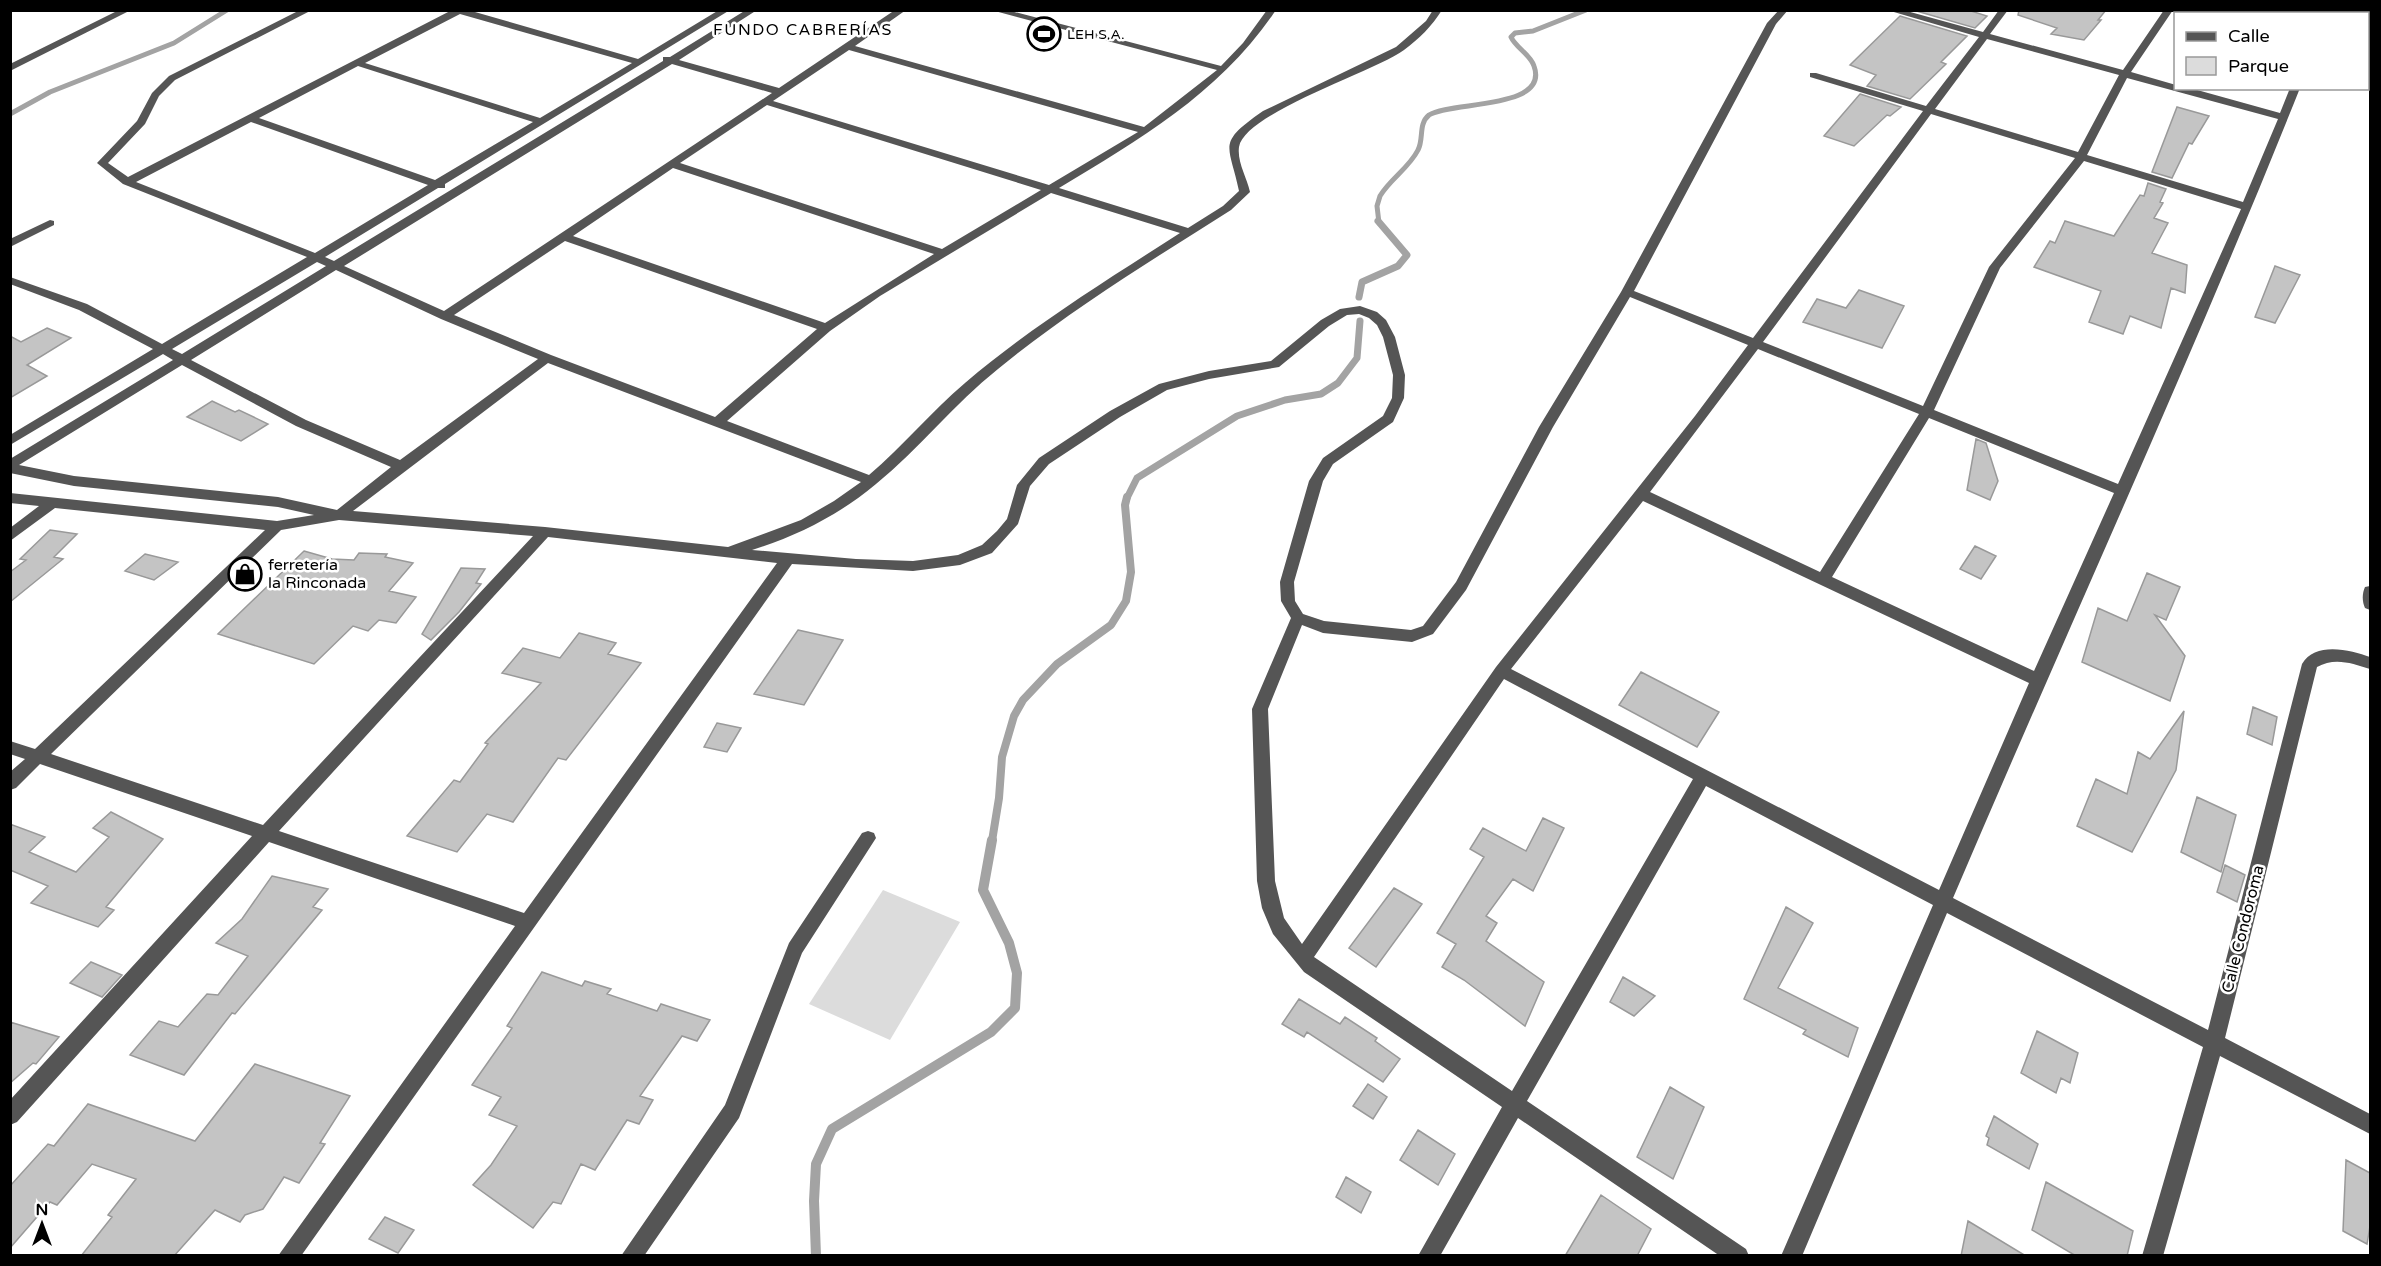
<svg xmlns="http://www.w3.org/2000/svg" width="2381" height="1266" font-family="'Varela Round',sans-serif">
  <rect width="100%" height="100%" fill="#fff"/>
  <path fill="#dcdcdc" d="M883,890L960,922L890,1040L809,1004Z"/>
  <g fill="none" stroke-linecap="round" stroke-linejoin="round">
    <path stroke="#a3a3a3" stroke-width="5" d="M10,114L50,92L174,43L227,10
      M1379,223L1377,206L1380,196C1390,179 1409,168 1418,150C1424,139 1418,124 1429,115C1450,101 1550,110 1534,66C1530,54 1516,48 1511,37L1515,33L1533,31L1586,10"/>
    <path stroke="#a3a3a3" stroke-width="7" d="M1359,297L1362,282L1398,266L1407,255L1378,221
      M1127,498L1137,478L1237,416L1285,400L1321,394L1338,383L1357,358L1360,321"/>
    <path stroke="#a3a3a3" stroke-width="8" d="M992,841L999,798L1002,757L1014,716L1023,700L1057,664L1111,625L1126,601L1131,572L1125,505L1127,497"/>
    <path stroke="#a3a3a3" stroke-width="10" d="M816,1256L814,1201L816,1164L832,1129L991,1032L1015,1008L1017,973L1009,943L983,890L992,840"/>
  </g>
  <path fill="#c4c4c4" stroke="#999" stroke-width="1.5" d="M1913,10H1968L1987,16L1975,28Z
    M2019,10H2106L2098,20H2101L2084,40L2051,34L2057,28L2018,15Z
    M1900,16L1967,36L1941,62L1946,64L1910,99L1867,86L1876,75L1850,65Z
    M1860,94L1901,107L1890,116L1887,115L1854,146L1824,136Z
    M2177,107L2209,116L2192,144L2189,143L2172,178L2152,172Z
    M2148,183L2166,189L2160,202L2163,203L2154,218L2168,223L2152,253L2187,265L2185,293L2171,288L2161,328L2130,316L2123,334L2089,322L2101,291L2034,267L2050,241L2055,243L2065,221L2114,236L2140,195L2144,196Z
    M2275,266L2300,275L2275,323L2255,317Z
    M1859,290L1904,306L1882,348L1803,322L1817,299L1846,308Z
    M47,328L71,338L27,365L47,376L10,398V336L21,342Z
    M212,401L235,412L239,410L268,424L241,441L187,417Z
    M1976,439L1986,443L1998,481L1990,500L1967,490Z
    M50,530L77,534L54,557L63,559L10,602V572L26,560L20,559Z
    M1975,546L1996,556L1981,579L1960,569Z
    M304,551L332,559L354,560L359,553L387,554L385,557L413,563L389,591L416,597L396,623L379,620L368,631L353,626L314,664L218,634Z
    M145,554L178,562L154,580L125,571Z
    M461,568L485,569L476,583L481,584L459,612L431,640L422,634Z
    M2147,573L2180,587L2166,620L2155,615L2185,656L2170,701L2082,662L2098,608L2127,621Z
    M798,630L843,640L804,705L754,694Z
    M579,633L616,643L608,654L641,663L566,760L558,758L513,822L487,814L457,852L407,836L454,780L460,782L488,744L485,743L541,683L502,673L523,648L560,658Z
    M1641,672L1719,712L1697,747L1619,705Z
    M2253,707L2277,717L2272,745L2247,734Z
    M2184,711L2176,770L2132,852L2077,826L2096,779L2127,794L2138,752L2150,759Z
    M717,723L741,728L727,752L704,747Z
    M2197,797L2236,815L2221,872L2181,852Z
    M111,812L163,839L106,907L114,910L98,927L31,903L48,886L10,870V824L45,837L29,852L76,872L109,837L93,828Z
    M1543,818L1564,828L1533,891L1513,879L1486,916L1497,923L1486,941L1544,982L1525,1026L1464,980L1442,967L1456,944L1437,933L1484,857L1470,849L1483,828L1526,851Z
    M2225,865L2245,875L2237,902L2217,892Z
    M272,876L328,889L313,907L322,910L235,1014L232,1013L184,1075L130,1055L159,1021L178,1027L207,994L218,995L248,956L216,943L242,919Z
    M1394,888L1422,904L1376,967L1349,948Z
    M1786,907L1813,923L1778,988L1858,1028L1848,1057L1803,1034L1806,1030L1744,999Z
    M91,962L122,975L102,997L70,983Z
    M542,972L582,986L585,981L611,989L607,994L657,1011L661,1004L710,1020L697,1041L682,1036L640,1096L653,1100L639,1124L627,1120L595,1170L581,1164L561,1204L553,1202L533,1228L473,1185L491,1165L517,1126L489,1115L501,1097L472,1085L512,1028L507,1026Z
    M1623,977L1655,996L1634,1016L1610,1002Z
    M1299,999L1340,1024L1345,1017L1377,1038L1375,1041L1400,1059L1383,1082L1307,1032L1304,1037L1282,1024Z
    M10,1022L59,1037L36,1064L33,1063L10,1083Z
    M2037,1031L2078,1053L2070,1083L2061,1078L2056,1093L2021,1073Z
    M255,1064L350,1096L320,1143L325,1144L299,1183L284,1177L263,1209L245,1215L240,1222L215,1210L174,1256H81L112,1217L108,1215L136,1179L92,1164L57,1205L50,1202L10,1248V1186L48,1144L54,1146L88,1104L195,1141Z
    M1368,1084L1387,1097L1373,1119L1353,1106Z
    M1670,1087L1704,1107L1673,1179L1637,1157Z
    M1994,1116L2038,1144L2029,1169L1987,1145L1989,1138L1986,1136Z
    M1418,1130L1455,1154L1438,1185L1400,1160Z
    M2346,1160L2370,1173V1226L2367,1244L2343,1231Z
    M1346,1177L1371,1192L1361,1213L1336,1197Z
    M2046,1182L2133,1231L2127,1256H2076L2032,1230Z
    M1601,1195L1651,1229L1637,1256H1565Z
    M385,1217L414,1230L398,1253L369,1239Z
    M1968,1221L2026,1256H1961Z"/>
  <g fill="none" stroke-linecap="round" stroke-linejoin="round">
    <path fill="#555" fill-rule="evenodd" d="M119,10H131L10,71V64Z
      M300,10H312L175,80L159,96L145,124L108,163L128,177L452,10H468L638,59L719,10H730L445,184V188H438L325,257L334,261L663,61V57H670L746,10H757L679,60L779,88L895,10H906L855,46L1144,127L1217,70L991,10H1007L1221,66L1243,43L1267,10H1276C1221,92 1141,139 1059,188L1188,228L1223,206L1239,191C1229,143 1216,144 1263,111L1396,47L1426,21L1433,10H1442C1432,26 1419,39 1404,50C1374,72 1244,113 1239,147C1237,162 1247,178 1250,192L1231,210C1152,260 1070,310 998,369C954,404 919,449 876,484C839,515 797,536 752,550L856,559L913,561L958,555L982,545L997,531L1007,519L1017,485L1039,458L1110,411L1159,384L1209,371L1271,361L1321,320L1340,309L1360,306L1377,312L1386,320L1395,337L1405,375L1404,398L1393,422L1333,464L1323,481L1294,582L1295,601L1303,614L1324,621L1411,630L1423,626L1456,582L1539,427L1621,292L1767,23L1779,10H1788L1776,24L1634,291L1753,338L1923,111L1810,77V73H1816L1926,106L1979,37L1887,10H1903L1983,32L1999,10H2008L1990,34L2123,70L2164,10H2173L2131,72L2176,85V88H2190L2280,113L2290,88H2300C2191,361 2068,628 1953,898L2208,1030L2302,664C2315,641 2351,650 2370,657V669C2352,663 2334,657 2317,667L2225,1038L2370,1114V1134L2220,1056L2163,1256H2142L2203,1047L1947,913L1802,1256H1781L1933,905L1706,786L1527,1101L1746,1249L1749,1256H1720L1518,1118L1440,1256H1418L1502,1107L1304,972L1273,934L1262,908L1257,881L1252,709L1291,618L1281,601L1280,582L1309,481L1323,458L1383,416L1392,398L1393,375L1383,337L1377,325L1369,318L1359,314L1347,315L1329,326L1279,367L1209,379L1167,390L1120,417L1049,464L1030,486L1018,524L992,553L960,565L913,571L792,564L301,1256H278L515,926L269,842L17,1122L10,1125V1100L252,836L40,764L16,788L10,790V772L25,759L10,754V741L35,749L265,530L55,508L10,541V528L39,506L10,503V493L277,521L314,515L278,507L74,486L10,473V459L173,360L163,354L10,445V435L153,349L79,310L10,284V277L87,304L162,344L307,257L123,184L97,163L137,121L152,93L169,76ZM460,14L632,63L540,118L365,63ZM1987,39L2119,75L2078,152L1935,109ZM849,50L1138,132L1049,185L773,101ZM672,64L772,93L444,311L344,266ZM358,66L533,122L435,180L259,118ZM2127,78L2278,119L2243,202L2087,155ZM767,105L1041,190L942,249L680,163ZM1931,114L2075,158L1989,267L1923,406L1763,342ZM251,122L428,185L315,253L136,182ZM2084,161L2241,209L2118,484L1934,410L2000,268ZM673,168L934,254L825,323L573,236ZM1051,193L1180,233C1107,280 1032,326 965,383C931,412 903,446 869,475L727,421L830,331L880,296ZM565,241L817,329L715,417L551,355L454,315ZM317,262L326,266L182,354L172,349ZM336,270L441,319L538,359L400,460L306,420L191,360ZM1630,297L1748,345L1695,416L1496,667L1302,944L1284,918L1275,881L1268,709L1302,625L1323,633L1412,642L1433,634L1466,590L1553,427ZM1758,349L1919,414L1820,572L1650,492ZM548,363L861,482L834,501L801,520L728,547L545,527L353,511ZM182,365L296,426L391,467L337,510L278,497L74,476L19,465ZM1929,418L2114,493L2034,671L1832,577ZM1643,501L2029,683L1939,890L1511,669ZM339,520L533,536L263,825L51,754L281,530ZM548,537L777,563L524,913L279,831ZM1504,679L1693,779L1512,1091L1314,957Z
      M2175,10H2189L2194,14H2180Z
      M2321,10H2330V14H2321Z
      M50,220L54,221V225L10,247V239Z
      M2370,586V610L2365,608C2362,602 2362,593 2365,587Z
      M868,831L874,833L876,838L802,953L739,1118L644,1256H621L725,1105L789,943L862,833Z"/>
  </g>
  <defs>
    <symbol id="stadium-ring" viewBox="-11 -11 22 22"><circle r="9.5" fill="#fff" stroke="#000" stroke-width="1.5"/><path d="M0-5a6.5 5 0 1 0 0 10a6.5 5 0 1 0 0-10ZM-3.5-1.8h7v3.6h-7Z" fill="#000"/></symbol>
    <symbol id="shop-ring" viewBox="-11 -11 22 22"><circle r="9.5" fill="#fff" stroke="#000" stroke-width="1.5"/><path d="M-5-2.5h2.3a2.7 3.5 0 0 1 5.4 0H5L5.5 6h-11ZM-1.5-2.5h3a1.5 2.3 0 0 0-3 0Z" fill="#000"/></symbol>
  </defs>
  <g fill-rule="evenodd">
    <use href="#stadium-ring" x="1025" y="15" width="38" height="38"/>
    <use href="#shop-ring" x="226" y="555" width="38" height="38"/>
  </g>
  <g text-anchor="middle" dominant-baseline="central" stroke-width="5" stroke-linejoin="round" paint-order="stroke">
    <g font-size="14" fill="#000" stroke="#fff" text-anchor="start">
      <text x="1067" y="34">LEH S.A.</text>
    </g>
    <g font-size="16" letter-spacing="1.5" fill="#000" stroke="#fff">
      <text x="803" y="30">FUNDO CABRERÍAS</text>
    </g>
    <g font-size="16" fill="#000" stroke="#fff" text-anchor="start">
      <text x="268" y="565">ferretería<tspan x="268" dy="18">la Rinconada</tspan></text>
    </g>
    <g font-size="16" fill="#000" stroke="#fff">
      <text transform="translate(2243 929) rotate(-76)">Calle Condoroma</text>
    </g>
  </g>
  <rect width="2381" height="1266" fill="none" stroke="#000000" stroke-width="24"/>
  <rect x="2174" y="12" width="195" height="78" fill="#ffffff" stroke="#999999" stroke-width="1.5"/>
  <rect x="2186" y="32" width="30" height="9" fill="#555555" stroke="#999999" stroke-width="1.5"/>
  <text x="2228" y="42" font-size="18" fill="#000000">Calle</text>
  <rect x="2186" y="57" width="30" height="18" fill="#dcdcdc" stroke="#999999" stroke-width="1.5"/>
  <text x="2228" y="72" font-size="18" fill="#000000">Parque</text>
  <g transform="translate(42 1224)" stroke="#ffffff" stroke-width="4.5" paint-order="stroke">
  <path d="M0-4.5L10 22L0 15L-10 22Z" fill="#000000"/>
  <text y="-9" font-size="16" font-weight="bold" text-anchor="middle" fill="#000000">N</text>
  </g>
</svg>
